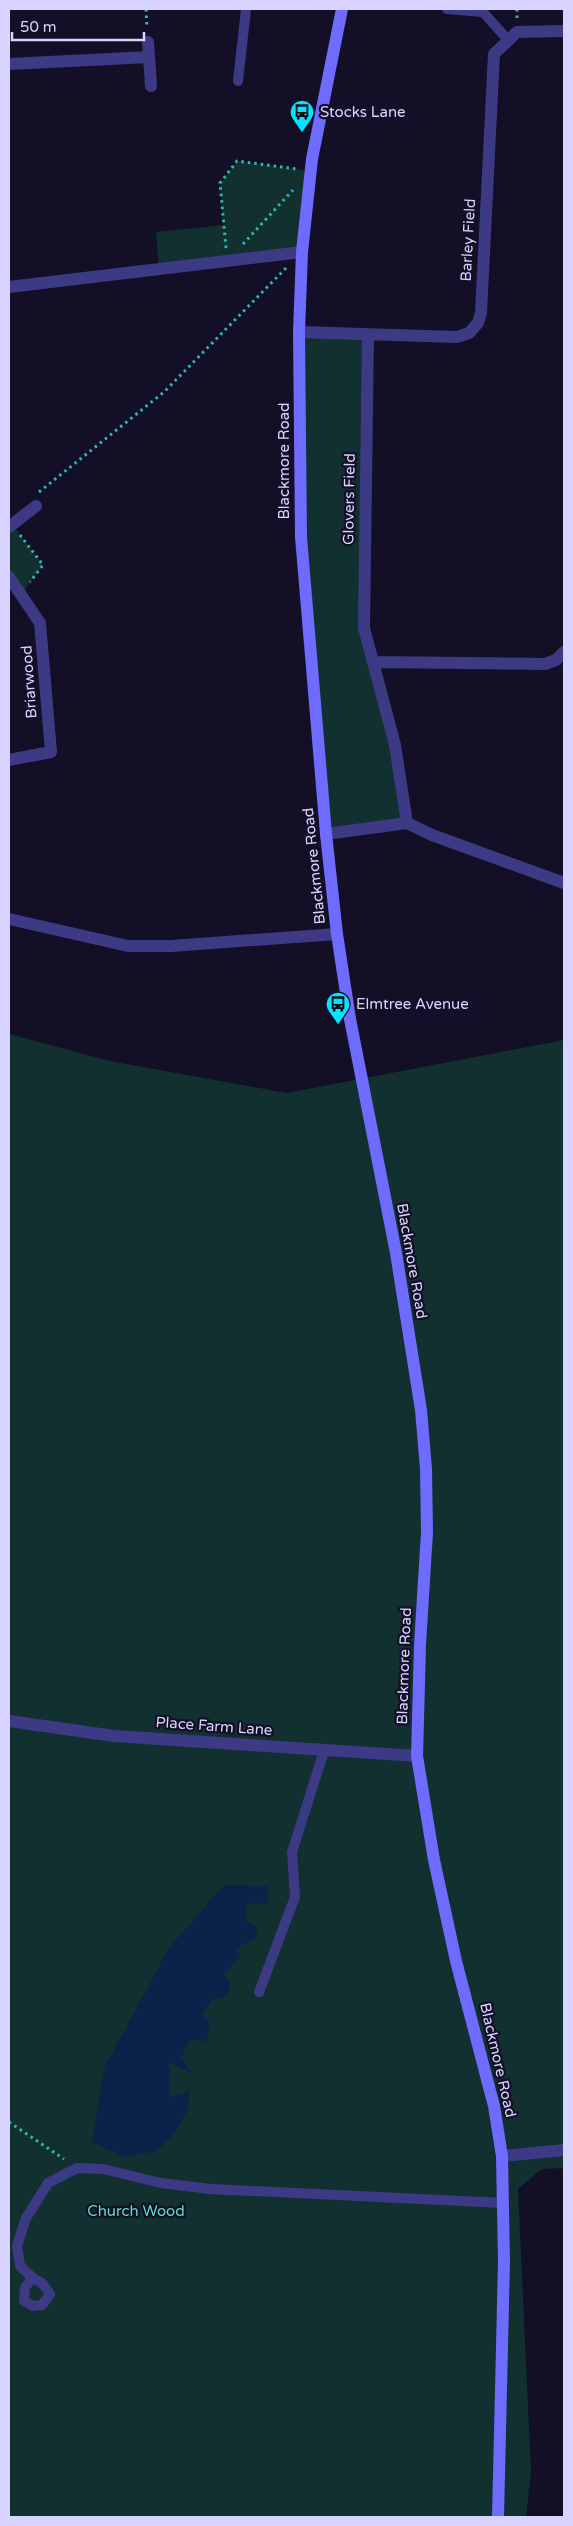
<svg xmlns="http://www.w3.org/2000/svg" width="573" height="2526" font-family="'Varela Round',sans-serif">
  <rect width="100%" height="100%" fill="#130f26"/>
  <path fill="#12302f" d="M237,161L310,171L302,252L159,270L156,232L223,225L220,183Z
    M299,332L368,335L364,628L407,823L326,834L301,542Z
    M12,524L43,565L22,594L9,577V527Z
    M9,1034L110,1061L287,1093L564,1040V2168L542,2169L518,2189L531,2471L526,2517H9Z"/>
  <path fill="#0c2248" d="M224,1885L267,1886L268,1903L247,1904L245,1921L258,1928L255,1938L243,1944L236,1950L241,1955L224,1974L230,1982L228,1996L212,1999L203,2015L210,2024L207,2041L191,2040L181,2057L192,2073L169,2063L170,2098L190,2090L188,2109L176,2132L157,2151L125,2157L92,2142L104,2069L168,1949Z"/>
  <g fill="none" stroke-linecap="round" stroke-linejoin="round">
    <path stroke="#2fb8b0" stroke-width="3" stroke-dasharray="2.5 4" stroke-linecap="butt" d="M146,9L147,28
      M517,18V9
      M243,244L293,190
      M226,248L220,183L237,161L297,169
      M39,492L164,392L286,268
      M20,535L43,565L30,582
      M9,2122L64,2159"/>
    <path stroke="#3d3a85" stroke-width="10" d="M447,9L483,12L507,39
      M238,81L246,9
      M259,1992L295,1897L292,1852L324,1751
      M33,2278L42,2283L50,2294L42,2305L33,2306L24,2301L25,2287L33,2278L20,2266L17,2246L26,2218L48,2183L77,2168L103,2169L161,2183L210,2189L503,2203"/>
    <path stroke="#3d3a85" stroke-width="12" d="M149,57L151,86
      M9,64L149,57L148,42
      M9,287L302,252
      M299,332L457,337L469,333L478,323L481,313L494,54L517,32L564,31
      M9,527L36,506
      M9,577L40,623L51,752L9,760
      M374,662L545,664L556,660L564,652
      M407,823L432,835L564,883
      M326,834L407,823L395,745L364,628L368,335
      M9,919L128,946H171L337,934
      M9,1721L114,1736L417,1756
      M502,2156L564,2150"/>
    <path stroke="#6f6bff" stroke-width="12" d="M342,9L312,159L302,252L299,332L301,537L326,834L337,934L350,1019L396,1253L421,1410L426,1469L427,1532L420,1645L417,1756L434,1860L456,1961L494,2106L502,2156L504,2261L498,2517"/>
  </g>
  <defs>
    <symbol id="bus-pin" viewBox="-11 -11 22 30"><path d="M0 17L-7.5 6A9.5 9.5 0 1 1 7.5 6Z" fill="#00e5ff" stroke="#130f26"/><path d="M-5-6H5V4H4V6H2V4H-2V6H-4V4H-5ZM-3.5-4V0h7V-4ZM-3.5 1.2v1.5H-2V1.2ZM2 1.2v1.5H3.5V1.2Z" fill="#111"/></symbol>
  </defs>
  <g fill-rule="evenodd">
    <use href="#bus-pin" x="288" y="98" width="28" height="38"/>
    <use href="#bus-pin" x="324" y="990" width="28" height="38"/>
  </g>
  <g text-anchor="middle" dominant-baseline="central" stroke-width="4.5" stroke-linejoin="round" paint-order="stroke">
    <g font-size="15" fill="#d9d4ff" stroke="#130f26" text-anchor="start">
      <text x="320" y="112">Stocks Lane</text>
      <text x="356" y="1004">Elmtree Avenue</text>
    </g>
    <g font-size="15" fill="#d9d4ff" stroke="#130f26">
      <text transform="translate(468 240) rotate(-87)">Barley Field</text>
      <text transform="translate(284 461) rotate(-90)">Blackmore Road</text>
      <text transform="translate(349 499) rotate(-89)">Glovers Field</text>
      <text transform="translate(29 682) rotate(-94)">Briarwood</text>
      <text transform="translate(314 866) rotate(-96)">Blackmore Road</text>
      <text transform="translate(412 1261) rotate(80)">Blackmore Road</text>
      <text transform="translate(404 1666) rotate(-88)">Blackmore Road</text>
      <text transform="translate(214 1726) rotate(4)">Place Farm Lane</text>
      <text transform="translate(498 2060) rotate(77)">Blackmore Road</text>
    </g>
    <g font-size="15" fill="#5fe0c0" stroke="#130f26">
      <text x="136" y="2211">Church Wood</text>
    </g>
  </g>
  <rect width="573" height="2526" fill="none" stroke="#d9d4ff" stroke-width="20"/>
  <path d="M12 32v8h132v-8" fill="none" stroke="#d9d4ff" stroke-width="2.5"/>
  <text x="20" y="32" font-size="15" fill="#d9d4ff" stroke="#130f26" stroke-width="4" paint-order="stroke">50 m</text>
</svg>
